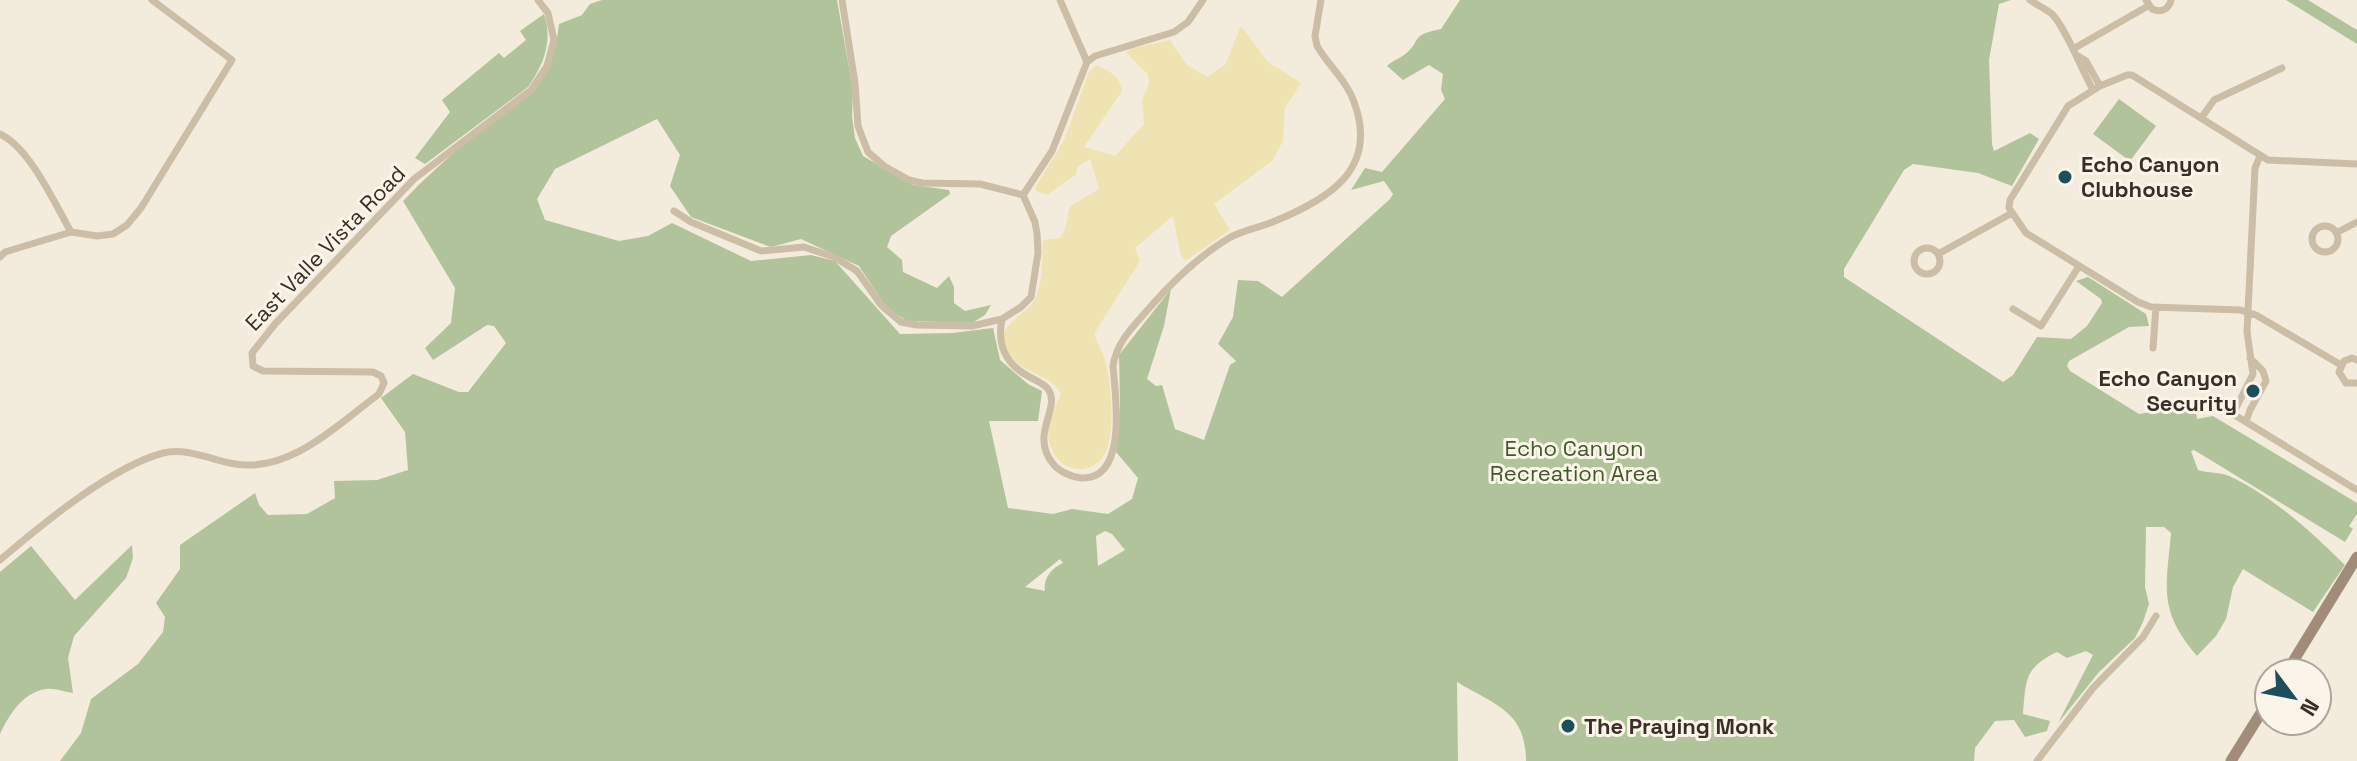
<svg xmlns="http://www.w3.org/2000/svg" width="2357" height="761" font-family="'Space Grotesk',sans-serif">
  <rect width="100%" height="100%" fill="#f3ecdc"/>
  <path fill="#b1c39b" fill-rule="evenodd" d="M602,0H837L853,90L852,116L855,138L863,156L913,185L949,190L950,194L891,236L887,247L902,260L903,272L937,288L949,276L954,287V303L965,311L991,305L985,315L972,323L907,321L886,307L859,266L801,239L771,247L691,217L670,186L680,155L657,119L555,169L537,199L545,220L619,241L648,236L672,223L751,261L811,255L835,261L900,334L952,333L993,328L1000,360L1028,384L1042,391L1038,421H989L1008,508L1053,514L1072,509L1108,514L1132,499L1138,478L1116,452L1120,406L1119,355L1171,289L1164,326L1147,379L1156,386L1162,385L1175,429L1204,440L1230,365L1236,361L1218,344L1233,317L1238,280L1258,281L1282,297L1390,199L1393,194L1384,181L1351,190L1365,168L1382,172L1445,99L1441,90L1443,74L1429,65L1403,80L1387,66C1392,61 1398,59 1404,55C1423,41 1407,36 1441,29L1460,0H2011L1999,4L1989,60L1992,144L1994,151L2030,133L2039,139L2012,186L1978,173L1913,164L1904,170L1844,269V277L2003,382L2013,375L2037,337L2071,339L2087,326L2102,303L2101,299L2076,281L2088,277L2146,314L2149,326L2129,327L2069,361L2067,366L2070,371L2139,414L2195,405L2197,419L2213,416L2357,503V514L2349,526L2353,529L2345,542L2194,450L2191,451L2198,470C2208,473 2220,472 2229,476C2274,497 2310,531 2345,565L2313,612L2243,569L2233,587L2226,619L2216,636L2197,656C2158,610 2166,589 2171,533L2164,527H2146L2145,587L2149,604L2143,622L2135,638L2099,672L2058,723L2093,655L2086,651L2067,658L2057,652C2024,668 2026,680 2023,714L2050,721L2047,731L2025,737L2014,720L1995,721L1975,748L1974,761H1526C1526,711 1495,705 1457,682L1458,761H60L81,733L91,699L138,664L163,632L165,617L156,603L180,569V545L255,493L259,505L268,515L307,514L335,498L334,481L377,480L408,470L405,432L381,398L413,374L459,392H468L506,343L494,326L487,325L433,360L425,348L451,323L455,288L403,201C425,178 448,157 472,137C522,98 551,95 559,24L582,15L590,4ZM1105,531L1112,534L1125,550L1098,566L1096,536ZM1060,559L1063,563C1051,568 1043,579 1045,591L1025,587Z
    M2286,0H2308L2357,30V44Z
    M544,14C553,41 544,64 528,87L425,164L415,158L450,112L442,100L499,53L504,58L526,40L520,31Z
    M2119,99L2156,126L2130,161L2093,134Z
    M132,545L133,558L126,578L74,636L68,658L73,693C65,692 54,688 46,689C23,692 9,715 0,734V572L31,546L75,600Z"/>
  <path fill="#f0e3b2" d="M1241,26L1268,62L1301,83L1285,108L1283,141L1272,161L1214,204L1230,230L1185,261L1180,253L1173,216L1135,248L1140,261L1094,334C1098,343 1103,353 1106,363C1111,383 1116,437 1104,455C1087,481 1055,469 1049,441C1045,425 1055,408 1061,394C1052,375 1025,374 1011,358C985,328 1027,317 1036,297C1043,279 1042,259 1043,240L1060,238L1065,230L1070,206L1099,189L1090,159L1077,167V174L1047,195L1036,191V186L1064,140L1089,72L1097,65C1110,72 1120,76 1122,91L1084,147L1115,156L1144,124L1142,100L1149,84L1148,75L1126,52L1130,49L1170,40L1187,65L1208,77L1226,63Z"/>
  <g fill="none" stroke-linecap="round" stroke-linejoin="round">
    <path stroke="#ccbda7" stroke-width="7" d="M1060,0L1087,62
      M2030,0C2037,5 2046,9 2052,14C2066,28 2082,71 2093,90
      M2146,0L2152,9C2160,13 2169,10 2171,0
      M2073,49L2148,6
      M2078,56L2086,61L2100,86
      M2202,117L2214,100L2282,68
      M0,134C30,148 55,204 71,232
      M2260,156L2255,168L2247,332L2253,374L2233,414L2357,490
      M1023,195L1052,151L1087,62L1095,56L1174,32L1188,22L1203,0
      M674,211L691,222L761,251L804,247L834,257L857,271L881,305L901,322L917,325L972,326L1002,319L1021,307L1031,297L1038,253L1037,234L1035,222L1023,195L980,184L922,183L909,180L884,166L868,152L858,126L855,83L842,0
      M2312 239a13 13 0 1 1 26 0a13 13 0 1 1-26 0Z
      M2336,233L2357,222
      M1914 261a13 13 0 1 1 26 0a13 13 0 1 1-26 0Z
      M1938,254L2012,213
      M0,257L5,252L71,232L97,236L113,234L127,225L141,208L232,60L152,0
      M2013,309L2041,326L2079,266
      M1002,319C997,344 1005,364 1028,376C1034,380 1044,383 1048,389C1062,408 1028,435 1054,465C1060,472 1072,477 1081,478C1129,481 1115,393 1113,366C1117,340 1135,325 1151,306C1174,280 1199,256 1229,238C1243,230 1259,228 1275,221C1329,199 1379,169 1354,102C1347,81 1328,65 1317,46L1315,36L1321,0
      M2153,348L2156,307
      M2357,360L2352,358L2344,361L2339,372L2346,383H2357
      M2341,365L2256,315L2240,310L2151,307L2138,302L2026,233L2009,208L2010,200L2068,106L2100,86L2127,75H2132L2268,160L2357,164
      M2246,422L2250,410L2266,381L2263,371L2250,358
      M0,560C41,525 111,467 163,453C186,447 212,460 235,464C291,473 338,424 379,394L384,383L381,376L373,372L263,371L253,366L252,353L275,324L414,179L531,90L547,66L554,40L548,13L538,0
      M2037,761L2093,688L2143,637L2156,616"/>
    <path stroke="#a08c79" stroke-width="11" d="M2286,673L2357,557
      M2231,761L2269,700"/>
  </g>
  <g fill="#1b4f5c" stroke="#fbf5e9" stroke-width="3">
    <circle cx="2065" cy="177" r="8"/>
    <circle cx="2253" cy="391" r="8"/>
    <circle cx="1568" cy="726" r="8"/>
  </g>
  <g text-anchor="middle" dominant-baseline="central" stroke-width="6" stroke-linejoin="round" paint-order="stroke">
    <g font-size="22" font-weight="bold" fill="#392f28" stroke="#fbf5e9" text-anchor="start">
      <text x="2081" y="164">Echo Canyon<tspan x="2081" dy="25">Clubhouse</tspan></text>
      <text x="2237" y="378" text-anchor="end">Echo Canyon<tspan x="2237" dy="25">Security</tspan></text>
      <text x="1584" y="726">The Praying Monk</text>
    </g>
    <g font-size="22" fill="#392f28" stroke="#fbf5e9">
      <text transform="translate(325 248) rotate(-46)">East Valle Vista Road</text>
    </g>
    <g font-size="22" fill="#41582b" stroke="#fbf5e9">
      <text x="1574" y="448">Echo Canyon<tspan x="1574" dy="25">Recreation Area</tspan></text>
    </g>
  </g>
  <g transform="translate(2293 697) rotate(122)"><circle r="38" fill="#fbf5e9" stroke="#ada69c" stroke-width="2"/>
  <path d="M0-6L14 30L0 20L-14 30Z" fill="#1b4f5c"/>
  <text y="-12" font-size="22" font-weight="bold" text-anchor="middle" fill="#392f28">N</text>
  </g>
</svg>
